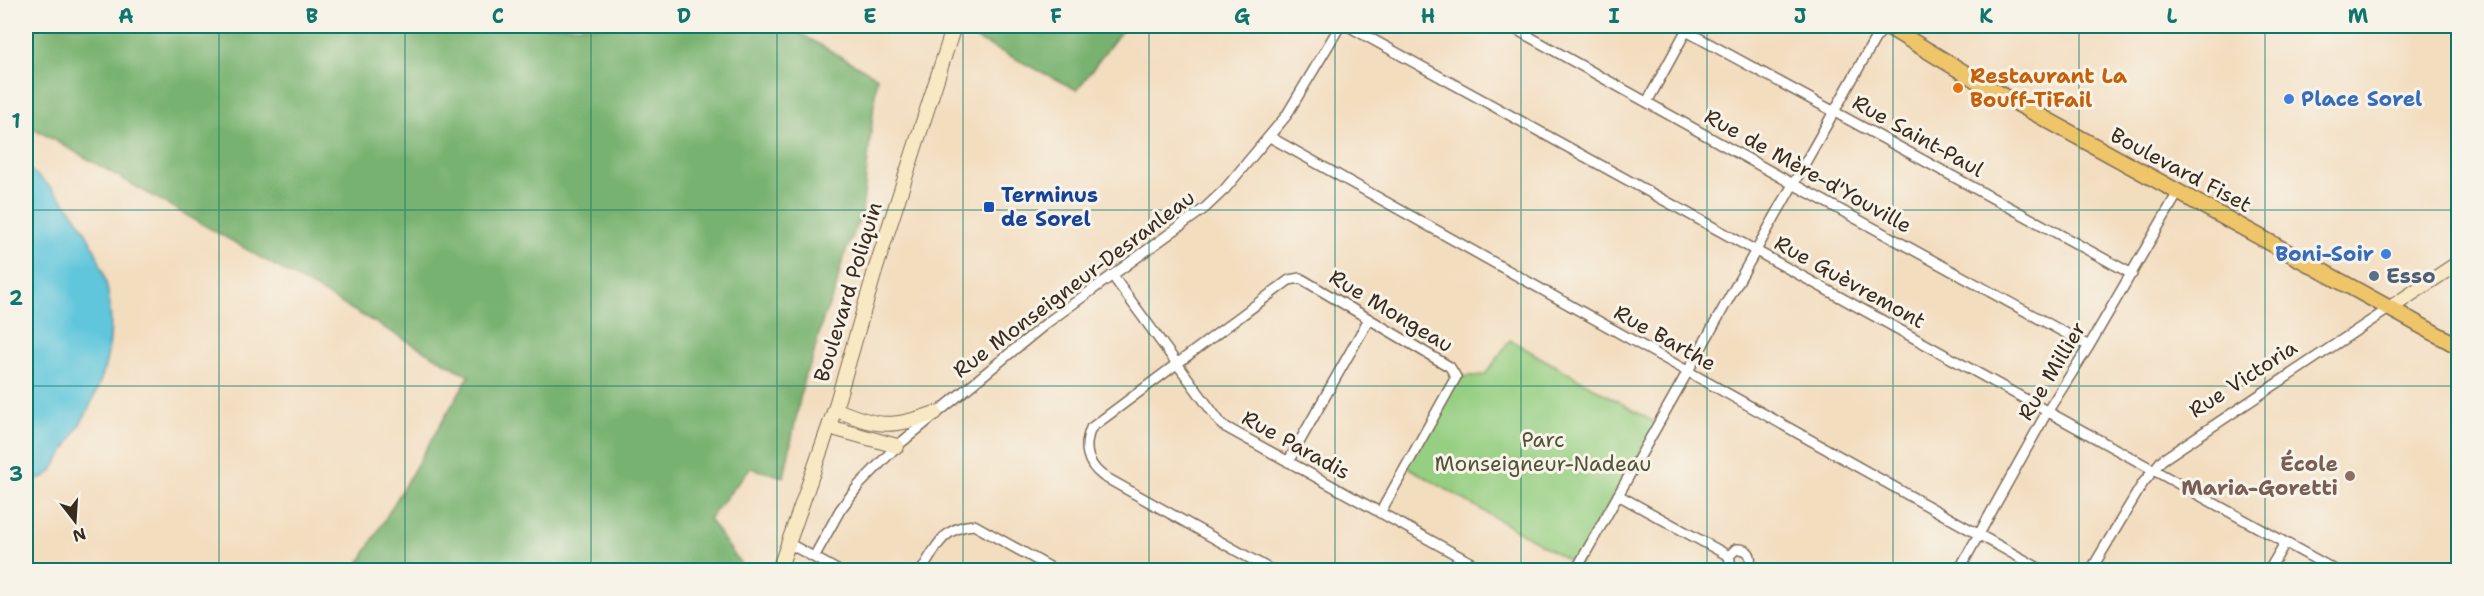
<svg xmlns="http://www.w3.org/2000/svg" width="2484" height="596" font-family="'Shantell Sans',sans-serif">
  <rect width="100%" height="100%" fill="#f7f3e8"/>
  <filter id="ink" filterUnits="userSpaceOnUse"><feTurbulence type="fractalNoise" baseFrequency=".0167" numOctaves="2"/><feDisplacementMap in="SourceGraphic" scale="12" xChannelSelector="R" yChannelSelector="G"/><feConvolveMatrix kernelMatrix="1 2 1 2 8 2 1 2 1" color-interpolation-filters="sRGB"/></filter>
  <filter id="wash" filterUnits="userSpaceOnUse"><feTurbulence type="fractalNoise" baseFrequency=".008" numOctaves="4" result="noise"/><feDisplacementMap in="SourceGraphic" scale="24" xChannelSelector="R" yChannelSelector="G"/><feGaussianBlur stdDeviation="1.35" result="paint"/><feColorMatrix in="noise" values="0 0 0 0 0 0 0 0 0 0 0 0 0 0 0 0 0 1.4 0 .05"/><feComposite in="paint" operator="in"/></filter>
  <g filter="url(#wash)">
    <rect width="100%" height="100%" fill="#f3ddbf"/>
    <path fill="#96cf82" stroke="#687c50" stroke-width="1.5" d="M1510,340L1658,424L1578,566L1406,466L1456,377L1485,375Z"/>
    <path fill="#78b270" stroke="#5a6e47" stroke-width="1.5" d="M26,26H787L877,77L862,213L843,258L835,292L824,316L811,364L805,374L784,477L750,468L709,519L745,570H355L469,376L26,124Z
      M951,26H1125L1077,90Z"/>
    <path fill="#5fc6dc" stroke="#4d787d" stroke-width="1.5" d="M26,167C88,211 124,286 106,362C97,402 72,437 51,472C43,479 36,481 26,476Z"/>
  </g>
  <g filter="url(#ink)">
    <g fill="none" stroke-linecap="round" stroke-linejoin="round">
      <defs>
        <path id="street" d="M1348,26L2335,570
          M1510,26L1793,184L2089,346
          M1647,102L1686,31L2132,274
          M1270,137L2042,570
          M1112,275L1222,425L1484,570
          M1288,462L1369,319
          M1618,495L1729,556
          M788,543L837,570
          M814,557L840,510L859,485L897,446L1048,322L1205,208L1225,189L1286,116L1340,26
          M922,570C936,547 943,527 974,525L1055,570
          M1271,570L1103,476C1087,464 1083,447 1091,428L1289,280L1300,278L1450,367L1456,377L1380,513
          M1452,570L1459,557
          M1576,570L1876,37L1887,26
          M1739,570L1731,566L1729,556L1736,549C1748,548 1753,555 1749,566L1740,570
          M1959,570L2047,412L2089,346L2179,191
          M2091,570L2143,483L2162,460L2390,308
          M2269,570L2285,543"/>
        <path id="secondary" d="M2390,308L2458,263
          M835,409C877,427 891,429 935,413
          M829,427L897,446
          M779,570L835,409L875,271L954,26"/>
        <path id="primary" d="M1887,26L1991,89L2458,346"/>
      </defs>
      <use href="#street" stroke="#7b6956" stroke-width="12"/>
      <use href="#secondary" stroke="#7b6956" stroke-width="16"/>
      <use href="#primary" stroke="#7b6956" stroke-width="18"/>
      <use href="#street" stroke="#fff" stroke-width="9"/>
      <use href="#secondary" stroke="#f8e8c3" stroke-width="14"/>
      <use href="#primary" stroke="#eec569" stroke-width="15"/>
    </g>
  </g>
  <path fill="none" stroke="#0f766e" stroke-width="1.5" stroke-opacity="0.55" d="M219,26V570M405,26V570M591,26V570M777,26V570M963,26V570M1149,26V570M1335,26V570M1521,26V570M1707,26V570M1893,26V570M2079,26V570M2265,26V570M26,210H2458M26,386H2458"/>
  <circle fill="#e8710a" stroke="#f7f3e8" stroke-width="2" cx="1958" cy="88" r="6"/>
  <g fill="#3f7fe0" stroke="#f7f3e8" stroke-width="2">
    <circle cx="2289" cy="99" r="6"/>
    <circle cx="2386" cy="254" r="6"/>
  </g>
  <rect fill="#1a4fb4" stroke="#f7f3e8" stroke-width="2" x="983" y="201" width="12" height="12" rx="3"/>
  <circle fill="#5c6f8a" stroke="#f7f3e8" stroke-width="2" cx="2374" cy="276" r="6"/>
  <circle fill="#8d6e63" stroke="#f7f3e8" stroke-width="2" cx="2350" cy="476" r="6"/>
  <g text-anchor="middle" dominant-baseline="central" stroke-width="6" stroke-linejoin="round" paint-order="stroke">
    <g font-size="21" font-weight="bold" fill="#c56008" stroke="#f7f3e8" text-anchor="start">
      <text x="1970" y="76">Restaurant La<tspan x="1970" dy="24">Bouff-TiFail</tspan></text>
    </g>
    <g font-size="21" font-weight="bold" fill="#366cbe" stroke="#f7f3e8" text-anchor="start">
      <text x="2301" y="99">Place Sorel</text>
      <text x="2374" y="254" text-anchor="end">Boni-Soir</text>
    </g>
    <g font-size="21" fill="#3b2a1e" stroke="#f7f3e8">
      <text transform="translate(1918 136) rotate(29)">Rue Saint-Paul</text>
      <text transform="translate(2181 170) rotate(28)">Boulevard Fiset</text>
      <text transform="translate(1808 171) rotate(29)">Rue de Mère-d'Youville</text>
      <text transform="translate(1850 282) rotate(29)">Rue Guèvremont</text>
      <text transform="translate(1074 284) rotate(-37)">Rue Monseigneur-Desranleau</text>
      <text transform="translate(848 292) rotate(-73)">Boulevard Poliquin</text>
      <text transform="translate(1391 311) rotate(31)">Rue Mongeau</text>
      <text transform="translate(1665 338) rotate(29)">Rue Barthe</text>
      <text transform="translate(2052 371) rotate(-59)">Rue Millier</text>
      <text transform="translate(2243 379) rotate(-33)">Rue Victoria</text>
      <text transform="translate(1296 445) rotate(29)">Rue Paradis</text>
    </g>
    <g font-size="21" font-weight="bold" fill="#164399" stroke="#f7f3e8" text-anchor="start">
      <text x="1001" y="195">Terminus<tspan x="1001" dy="24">de Sorel</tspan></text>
    </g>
    <g font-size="21" font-weight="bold" fill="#4e5e75" stroke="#f7f3e8" text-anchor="start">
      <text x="2386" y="276">Esso</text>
    </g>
    <g font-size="21" fill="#525337" stroke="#f7f3e8">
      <text x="1543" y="440">Parc<tspan x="1543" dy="24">Monseigneur-Nadeau</tspan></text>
    </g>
    <g font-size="21" font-weight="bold" fill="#785e54" stroke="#f7f3e8" text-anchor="end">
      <text x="2338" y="464">École<tspan x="2338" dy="24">Maria-Goretti</tspan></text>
    </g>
  </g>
  <rect width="2484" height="596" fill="none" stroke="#f7f3e8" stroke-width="66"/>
  <g transform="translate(75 521) rotate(163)" stroke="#f7f3e8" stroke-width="4.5" paint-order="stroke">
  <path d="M0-4.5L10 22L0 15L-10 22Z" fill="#3b2a1e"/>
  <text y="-9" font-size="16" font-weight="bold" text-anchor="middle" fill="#3b2a1e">N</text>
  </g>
  <rect x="33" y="33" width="2418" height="530" fill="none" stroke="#0f766e" stroke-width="2"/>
  <g font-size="20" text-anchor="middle" font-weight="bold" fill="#0f766e">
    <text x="126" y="23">A</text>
    <text x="312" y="23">B</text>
    <text x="498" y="23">C</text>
    <text x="684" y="23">D</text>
    <text x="870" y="23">E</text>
    <text x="1056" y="23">F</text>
    <text x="1242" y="23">G</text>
    <text x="1428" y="23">H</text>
    <text x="1614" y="23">I</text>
    <text x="1800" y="23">J</text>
    <text x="1986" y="23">K</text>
    <text x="2172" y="23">L</text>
    <text x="2358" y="23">M</text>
    <text x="16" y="128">1</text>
    <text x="16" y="305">2</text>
    <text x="16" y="481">3</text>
  </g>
</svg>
